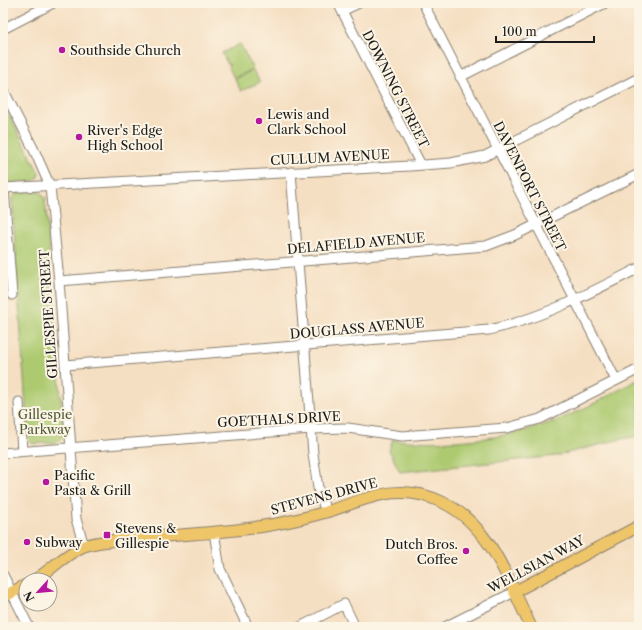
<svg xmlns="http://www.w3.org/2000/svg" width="642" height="630" font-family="'Libre Caslon Text',serif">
  <rect width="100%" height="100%" fill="#fcf5e5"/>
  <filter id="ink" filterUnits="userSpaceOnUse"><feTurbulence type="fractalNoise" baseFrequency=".025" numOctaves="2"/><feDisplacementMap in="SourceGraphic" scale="8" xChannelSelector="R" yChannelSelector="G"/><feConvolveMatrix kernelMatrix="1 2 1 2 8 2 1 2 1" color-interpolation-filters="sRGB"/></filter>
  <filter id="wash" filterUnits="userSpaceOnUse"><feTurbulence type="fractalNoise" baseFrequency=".012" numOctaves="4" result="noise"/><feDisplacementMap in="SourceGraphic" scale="16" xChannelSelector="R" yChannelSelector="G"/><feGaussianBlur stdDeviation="0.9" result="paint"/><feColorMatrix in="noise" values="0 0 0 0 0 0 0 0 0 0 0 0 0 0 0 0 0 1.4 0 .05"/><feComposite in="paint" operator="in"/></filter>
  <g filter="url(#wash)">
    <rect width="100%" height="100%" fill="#f5dfc2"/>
    <path fill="#adca71" stroke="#647346" d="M240,44L253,69L234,78L228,66L230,65H228L222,53Z
      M253,70L260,82L241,91L235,79Z
      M3,103L39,173L38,178L33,181L9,183L3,170Z
      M40,192L45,198L64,437L59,442L34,444L31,443L28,439L12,199C15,189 31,192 40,192Z
      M639,379V436L617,440L556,456L400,472L389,450L393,440C441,444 494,441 540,426C575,416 607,396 639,379Z"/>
  </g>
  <g filter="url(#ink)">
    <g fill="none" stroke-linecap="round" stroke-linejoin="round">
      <defs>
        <path id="minor" d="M338,3L421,165
          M423,3L616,380
          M342,11L359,3
          M3,29L53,3
          M460,77L605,3
          M3,89L35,152L50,186L59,281L76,519L84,546
          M291,172L313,454L318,488L326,512
          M3,188L410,166L451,163L485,156L639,78
          M4,188L12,295
          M59,281L486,246L515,235L639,174
          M65,365L489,330C543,318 590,293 639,268
          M19,402L22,451
          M3,453L311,429L348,428L402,436L507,428L540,419L639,369
          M214,532L220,569L248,627
          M3,575L29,627
          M300,627L344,604L355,627
          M445,627L514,592"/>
        <path id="major" d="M35,580C52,569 65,554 84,546C102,540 122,540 141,538C184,534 228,533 270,525C289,522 308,517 326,512C368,499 398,481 442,502C491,525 509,582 531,627
          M514,592L639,526
          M3,597L26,585"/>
      </defs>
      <use href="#minor" stroke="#887e6f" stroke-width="11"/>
      <use href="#major" stroke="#887e6f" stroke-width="13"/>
      <use href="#minor" stroke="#fff" stroke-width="9"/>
      <use href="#major" stroke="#eec569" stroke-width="11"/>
    </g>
  </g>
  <g fill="#b5179e" stroke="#fcf5e5" stroke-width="1.5">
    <circle cx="62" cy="50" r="4"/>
    <circle cx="259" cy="121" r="4"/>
    <circle cx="79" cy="137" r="4"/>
    <circle cx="46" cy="482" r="4"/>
    <rect x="103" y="531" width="8" height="8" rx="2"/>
    <circle cx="27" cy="542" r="4"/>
    <circle cx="466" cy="551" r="4"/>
  </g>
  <g text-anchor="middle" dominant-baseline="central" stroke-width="4" stroke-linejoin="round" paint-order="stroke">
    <g font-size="13" fill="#1c1c1c" stroke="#fcf5e5" text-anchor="start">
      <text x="70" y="50">Southside Church</text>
      <text x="267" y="114">Lewis and<tspan x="267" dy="15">Clark School</tspan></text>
      <text x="87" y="130">River's Edge<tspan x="87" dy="15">High School</tspan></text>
      <text x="54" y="475">Pacific<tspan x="54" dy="15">Pasta &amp; Grill</tspan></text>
      <text x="115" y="528">Stevens &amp;<tspan x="115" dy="15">Gillespie</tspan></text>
      <text x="35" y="542">Subway</text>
      <text x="458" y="544" text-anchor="end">Dutch Bros.<tspan x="458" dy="15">Coffee</tspan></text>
    </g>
    <g font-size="13" fill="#1c1c1c" stroke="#fcf5e5">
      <text transform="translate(396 89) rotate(63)">DOWNING STREET</text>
      <text transform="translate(330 157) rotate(-3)">CULLUM AVENUE</text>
      <text transform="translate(530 186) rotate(63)">DAVENPORT STREET</text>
      <text transform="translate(356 243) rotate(-5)">DELAFIELD AVENUE</text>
      <text transform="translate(48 314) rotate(-94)">GILLESPIE STREET</text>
      <text transform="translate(357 328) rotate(-5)">DOUGLASS AVENUE</text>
      <text transform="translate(279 419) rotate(-3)">GOETHALS DRIVE</text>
      <text transform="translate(324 496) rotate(-15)">STEVENS DRIVE</text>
      <text transform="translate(536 564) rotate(-28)">WELLSIAN WAY</text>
    </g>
    <g font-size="13" fill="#4f593a" stroke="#fcf5e5">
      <text x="45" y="414">Gillespie<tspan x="45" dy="15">Parkway</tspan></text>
    </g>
  </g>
  <rect width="642" height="630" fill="none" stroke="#fcf5e5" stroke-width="16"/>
  <g transform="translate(38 592) rotate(243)"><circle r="19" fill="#fcf5e5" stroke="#a29e95"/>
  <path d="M0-3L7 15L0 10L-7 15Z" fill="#b5179e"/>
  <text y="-6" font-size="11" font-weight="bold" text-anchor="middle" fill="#1c1c1c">N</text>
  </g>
  <path d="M496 36v6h98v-6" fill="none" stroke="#1c1c1c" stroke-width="2"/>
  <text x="502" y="36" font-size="12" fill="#1c1c1c" stroke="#fcf5e5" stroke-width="3" paint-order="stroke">100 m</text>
</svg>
